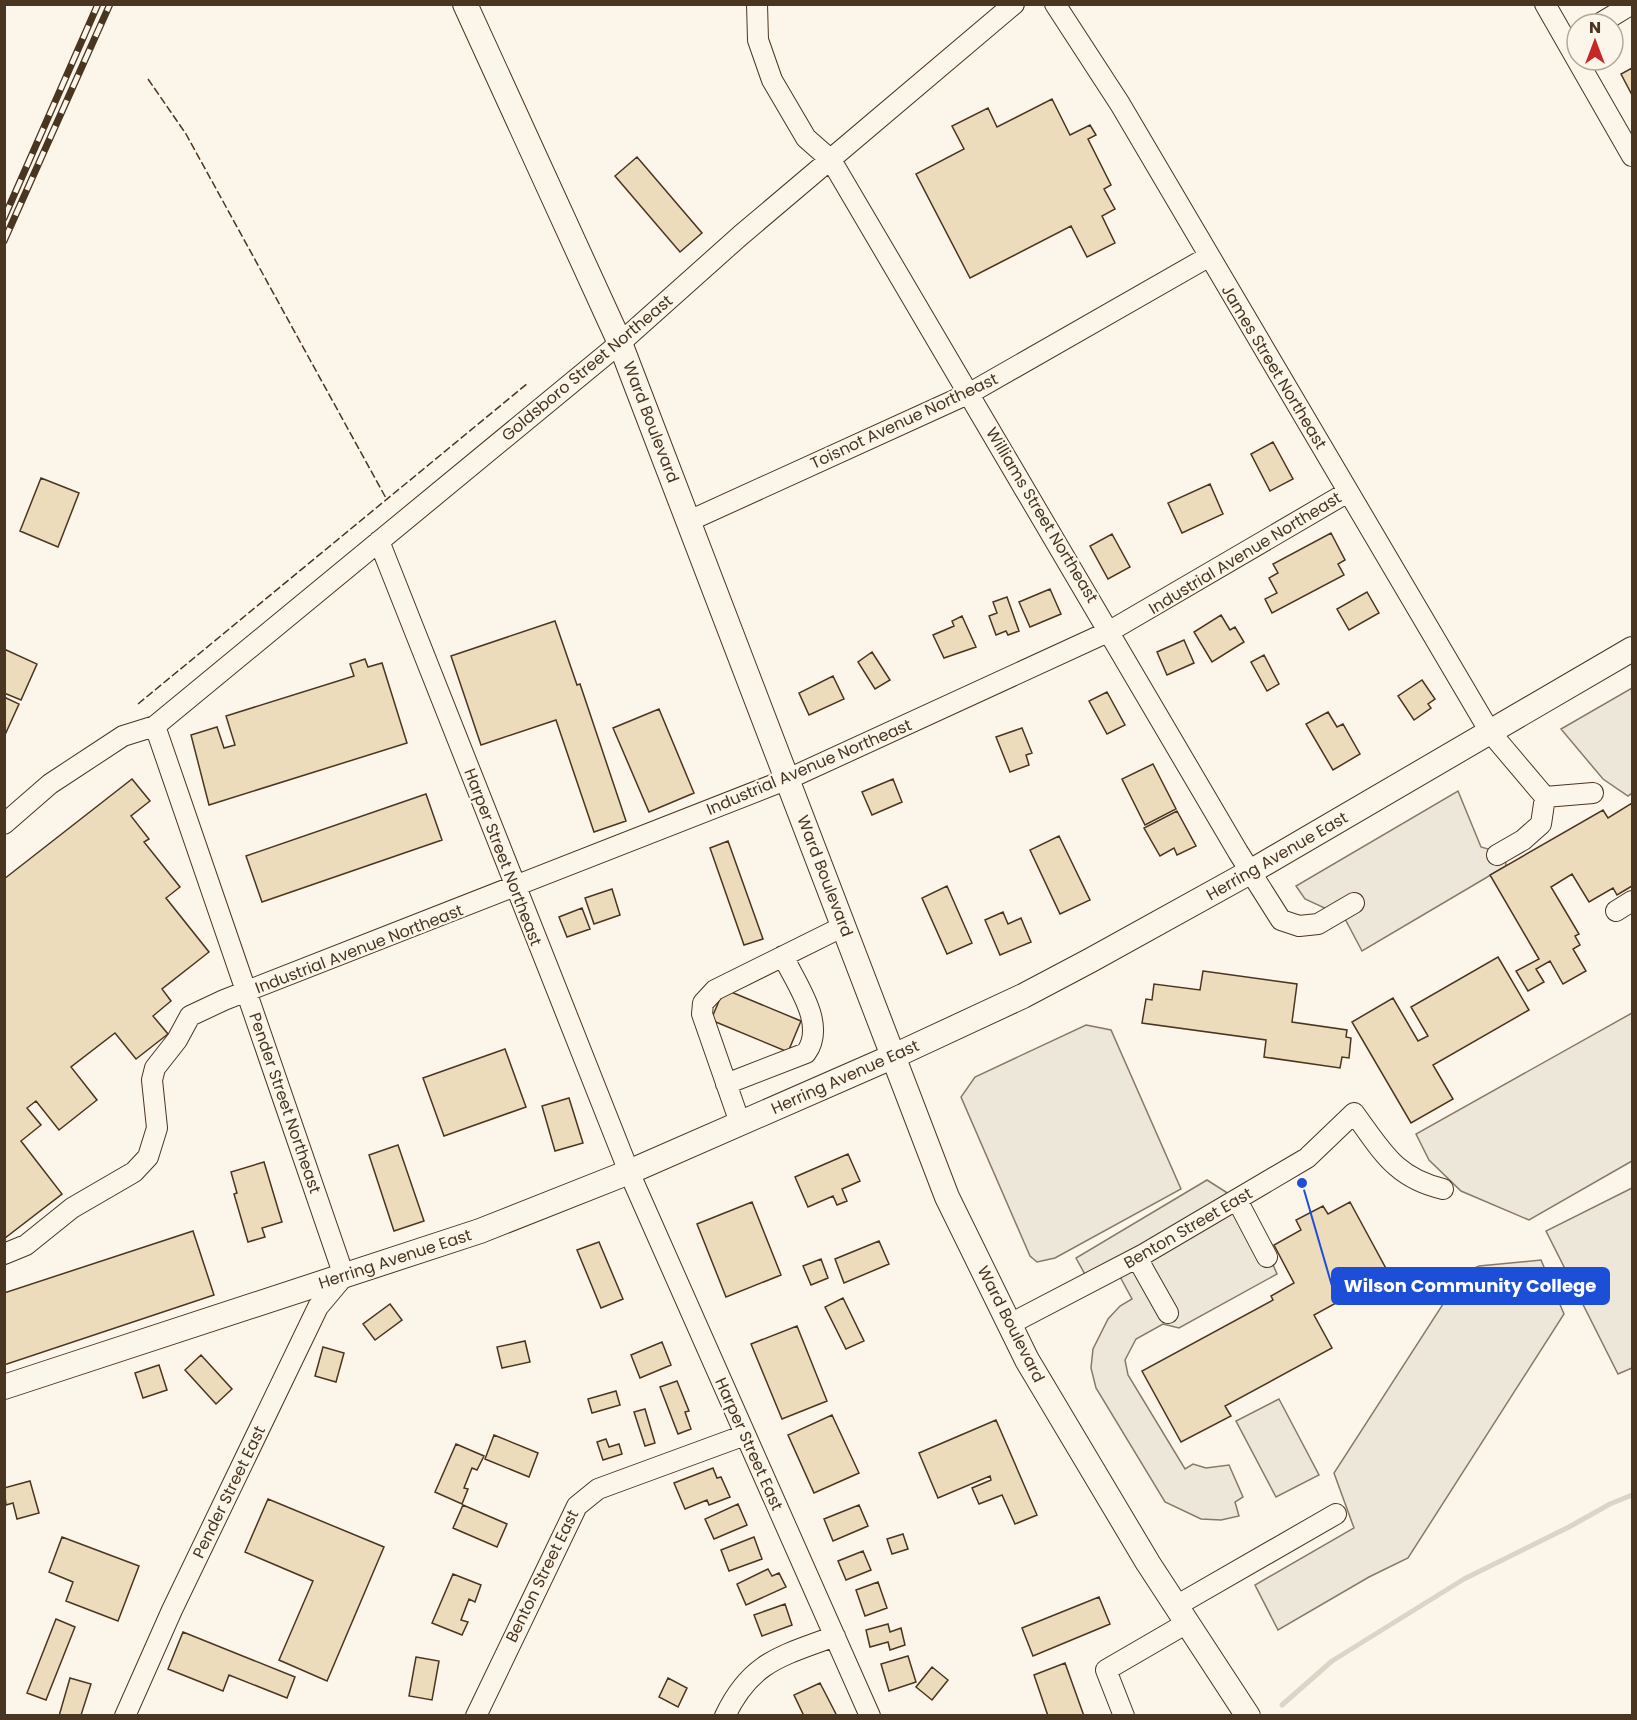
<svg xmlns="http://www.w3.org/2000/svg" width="1637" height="1720" font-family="Poppins,sans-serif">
  <rect width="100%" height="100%" fill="#fbf6e9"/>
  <path fill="#ede7d9" stroke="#887966" stroke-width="1.5" d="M1632,688V793L1628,796L1603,779L1561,729Z
    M1458,791L1481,847L1505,854L1506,866L1362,951L1344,917L1305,899L1296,886Z
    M1632,1013V1161L1529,1220L1461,1191L1429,1160L1416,1134Z
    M1086,1025L1111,1030L1181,1189L1055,1258L1037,1262L1030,1256L961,1097L975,1077Z
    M1207,1180L1248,1206L1277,1274L1179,1328L1163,1324L1136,1339L1125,1360L1128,1375L1185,1469L1193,1464L1206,1468L1229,1465L1243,1497L1235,1502L1239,1516L1221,1520L1201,1519L1165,1502L1096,1388L1091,1368L1093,1349L1108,1319L1120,1306L1132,1299L1119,1275L1093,1289L1076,1258Z
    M1632,1188V1368L1618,1374L1546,1231Z
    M1541,1260L1564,1314L1408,1558L1369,1577L1278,1630L1255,1585L1354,1528L1334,1473L1463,1273L1479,1266Z
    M1279,1399L1319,1475L1276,1497L1236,1421Z"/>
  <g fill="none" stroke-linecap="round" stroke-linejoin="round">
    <path stroke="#dcd4c6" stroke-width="5" d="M1282,1705L1332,1661L1464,1579L1569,1527L1610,1504L1632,1495"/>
  </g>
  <path fill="#ecdcbc" stroke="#4a3520" stroke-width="1.5" d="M1632,68V95L1621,74Z
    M1052,99L1070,135L1090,125L1096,135L1088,139L1111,185L1104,189L1115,209L1102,216L1115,243L1087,257L1071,226L970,278L916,174L964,149L952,126L988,108L997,127Z
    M637,157L702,233L680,252L615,176Z
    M1273,442L1293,479L1270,491L1251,454Z
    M41,478L79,493L58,547L20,531Z
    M1210,484L1223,514L1182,533L1168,503Z
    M1331,533L1345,560L1338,564L1344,575L1272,613L1265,599L1277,593L1269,578L1278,573L1273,564Z
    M1112,534L1130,567L1108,579L1090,546Z
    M1050,589L1061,614L1030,627L1019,602Z
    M1367,592L1379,613L1349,630L1337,609Z
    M1007,597L1019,631L1008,635L1006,631L996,635L989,616L997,613L993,602Z
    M1221,615L1230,630L1235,627L1244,642L1212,662L1194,632Z
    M962,616L976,647L944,658L933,635L954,626L952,621Z
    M555,621L577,685L580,684L626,821L594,832L556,720L481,745L451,656Z
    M1184,640L1194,663L1167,675L1157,652Z
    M4,649L37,664L21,700L4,693Z
    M872,652L890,680L875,689L858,662Z
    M1264,655L1279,684L1267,691L1251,662Z
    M365,659L368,667L382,663L407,743L209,805L191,735L217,727L224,748L235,745L226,716L354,676L350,664Z
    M833,676L844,699L809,715L799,693Z
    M1422,680L1435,699L1428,704L1431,708L1414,720L1398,696Z
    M1107,692L1125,725L1107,734L1089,701Z
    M4,697L19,704L4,737Z
    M659,709L694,793L649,812L613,728Z
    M1328,712L1337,727L1343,724L1360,754L1333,770L1306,724Z
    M1022,728L1032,753L1026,755L1029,765L1010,772L996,737Z
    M1153,764L1176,809L1145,825L1122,779Z
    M132,779L150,801L131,816L149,839L144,842L180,887L166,898L209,952L162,989L171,1001L153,1016L168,1034L136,1059L115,1033L71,1067L97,1100L59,1130L36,1101L27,1108L41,1125L21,1141L62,1194L5,1238L4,879Z
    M893,779L902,802L872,815L862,792Z
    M426,794L442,840L262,902L246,856Z
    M1632,803V886L1617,895L1613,888L1589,902L1572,874L1551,887L1579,934L1575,936L1580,945L1573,949L1586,971L1563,984L1550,961L1536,969L1544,982L1528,991L1516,971L1539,959L1490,875L1603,810L1608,818Z
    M1177,811L1196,846L1177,855L1174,848L1160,856L1144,828Z
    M1059,836L1090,900L1060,914L1030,850Z
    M728,841L763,939L744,945L710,848Z
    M947,886L972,943L947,954L922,898Z
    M612,889L620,915L594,924L585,898Z
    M582,908L590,929L567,937L559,917Z
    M1003,912L1008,924L1021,918L1031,942L1000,955L985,920Z
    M1498,957L1529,1010L1433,1065L1453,1099L1411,1123L1352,1022L1393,998L1418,1041L1428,1036L1411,1007Z
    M1203,971L1297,984L1292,1022L1347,1030L1346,1037L1351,1038L1349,1058L1342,1057L1340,1068L1264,1057L1266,1040L1142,1023L1146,999L1152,1000L1154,984L1200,990Z
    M724,989L801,1021L788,1052L711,1020Z
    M505,1049L526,1107L444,1136L423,1078Z
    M569,1098L583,1143L555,1151L542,1106Z
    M398,1145L424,1221L394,1231L369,1155Z
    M848,1154L860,1181L842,1189L847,1201L837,1205L833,1196L808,1207L795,1177Z
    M264,1162L282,1222L262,1228L265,1237L248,1242L234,1194L237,1193L231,1172Z
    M752,1202L781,1275L726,1297L697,1224Z
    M1350,1202L1389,1274L1314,1315L1332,1348L1225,1406L1231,1416L1181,1442L1142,1371L1273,1300L1271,1296L1294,1283L1274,1245L1301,1230L1296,1220L1323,1206L1328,1214Z
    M193,1231L214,1295L4,1365V1293Z
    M879,1241L889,1264L844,1283L835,1259Z
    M599,1242L623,1299L601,1308L577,1250Z
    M821,1259L828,1278L811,1285L803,1266Z
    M843,1298L864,1341L846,1349L825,1307Z
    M390,1304L402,1320L375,1340L363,1324Z
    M797,1326L827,1401L782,1419L751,1344Z
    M525,1341L530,1362L502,1368L497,1347Z
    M662,1342L671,1365L640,1378L631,1355Z
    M323,1347L344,1353L336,1382L315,1376Z
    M201,1355L232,1389L216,1404L185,1370Z
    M159,1365L167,1390L143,1398L135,1373Z
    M677,1381L689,1411L685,1412L691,1429L678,1434L660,1387Z
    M616,1391L620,1405L592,1413L588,1399Z
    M645,1409L655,1443L645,1446L634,1412Z
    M832,1415L859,1473L814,1493L788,1435Z
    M996,1420L1037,1515L1015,1524L1002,1495L979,1504L972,1488L991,1480L990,1476L938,1498L919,1453Z
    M494,1435L538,1453L529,1477L485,1459Z
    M606,1439L609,1447L619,1444L622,1454L603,1460L597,1442Z
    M456,1444L484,1456L477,1470L472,1468L464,1488L468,1489L462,1504L435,1492Z
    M713,1468L717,1478L721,1477L730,1497L709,1505L707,1500L685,1509L674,1483Z
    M30,1481L39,1513L17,1519L13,1503L6,1505L4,1488Z
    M268,1499L384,1547L327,1681L279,1660L313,1581L245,1552Z
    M738,1504L747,1525L714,1539L705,1519Z
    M463,1505L507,1524L497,1547L453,1528Z
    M859,1505L868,1526L833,1541L824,1519Z
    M903,1534L908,1549L892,1554L887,1539Z
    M62,1537L139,1566L118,1621L66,1601L73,1582L49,1572Z
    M754,1537L762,1559L729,1571L721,1550Z
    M863,1551L871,1570L846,1580L838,1561Z
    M768,1569L772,1576L779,1573L786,1587L746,1605L737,1584Z
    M453,1574L481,1585L475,1602L469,1599L461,1620L468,1622L462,1635L432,1623Z
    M878,1582L887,1608L865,1616L856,1590Z
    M1099,1597L1110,1624L1033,1656L1022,1628Z
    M785,1604L792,1625L762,1636L754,1615Z
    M56,1619L75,1627L46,1700L27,1693Z
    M888,1624L890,1632L901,1628L905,1645L890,1650L888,1642L870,1647L866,1630Z
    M183,1632L295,1677L287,1698L229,1675L223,1691L168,1669Z
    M908,1656L916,1682L889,1691L881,1664Z
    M416,1657L439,1661L432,1700L409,1696Z
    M1065,1663L1084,1716H1048L1034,1675Z
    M932,1667L948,1680L932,1700L916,1687Z
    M70,1678L91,1684L81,1715L83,1716H59Z
    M668,1678L687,1688L678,1707L659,1697Z
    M820,1683L837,1716H804L794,1695Z"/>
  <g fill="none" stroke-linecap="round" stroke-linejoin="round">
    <defs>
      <path id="minor" d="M757,4L758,40L772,80L806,138L831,160L1238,852L1281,920L1299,926L1318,924L1354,903
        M1055,4L1120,104L1490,732L1545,797L1541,824L1523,840L1497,855
        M1545,4L1632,156
        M1599,24L1632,4
        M689,521L970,393L1208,257
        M379,541L629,1172L870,1716
        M1545,797L1593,793
        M4,824L50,784L123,736L155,726L620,343L741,235L1014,4
        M1616,911L1632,901
        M726,1084L806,1053C827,1024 796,984 783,956
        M740,1123L702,1014L703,1003L715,990L844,926
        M1237,1200L1267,1257
        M4,1254L26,1245L72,1208L134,1172L148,1157L157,1128L152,1080L155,1068L177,1040L190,1016L224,1000L788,779L1110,631L1348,492
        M1137,1258L1168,1313
        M1010,1324L1144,1254L1307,1158L1354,1113C1382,1151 1395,1178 1443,1189
        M1176,1606L1336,1514
        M125,1716L172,1610L318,1307L344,1276L155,726
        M476,1716L577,1506L598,1489L745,1435
        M725,1716C751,1661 782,1656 835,1636
        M1124,1716L1106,1670L1187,1623"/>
      <path id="major" d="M465,4L620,343L947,1197L1027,1360L1148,1563L1248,1716
        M4,1387L480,1231L629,1172L894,1056L1023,996L1091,960L1250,872L1632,649"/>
    </defs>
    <use href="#minor" stroke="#4a3520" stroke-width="22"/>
    <use href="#major" stroke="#4a3520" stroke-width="26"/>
    <use href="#minor" stroke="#fbf6e9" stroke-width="20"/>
    <use href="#major" stroke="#fbf6e9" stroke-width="24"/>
    <defs>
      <path id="rail" d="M4,218L98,4
        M4,241L110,4"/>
    </defs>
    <use href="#rail" stroke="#4a3520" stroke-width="7"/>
    <use href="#rail" stroke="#fbf6e9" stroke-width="4.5" stroke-dasharray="14" stroke-linecap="butt"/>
    <path stroke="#4a3520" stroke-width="1.5" stroke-dasharray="8 3" stroke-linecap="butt" d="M148,79L186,134L387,500
      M138,704L528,383"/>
  </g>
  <g text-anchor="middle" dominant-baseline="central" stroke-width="4.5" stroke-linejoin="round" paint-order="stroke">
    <g font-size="16" fill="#4a3520" stroke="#fbf6e9">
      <text transform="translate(1274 367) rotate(59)">James Street Northeast</text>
      <text transform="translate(587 368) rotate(-40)">Goldsboro Street Northeast</text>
      <text transform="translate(904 421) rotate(-25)">Toisnot Avenue Northeast</text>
      <text transform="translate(651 422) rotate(69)">Ward Boulevard</text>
      <text transform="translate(1042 515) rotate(59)">Williams Street Northeast</text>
      <text transform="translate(1245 553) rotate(-31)">Industrial Avenue Northeast</text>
      <text transform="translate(809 767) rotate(-23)">Industrial Avenue Northeast</text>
      <text transform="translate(1277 856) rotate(-30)">Herring Avenue East</text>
      <text transform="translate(503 857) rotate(69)">Harper Street Northeast</text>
      <text transform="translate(825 876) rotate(69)">Ward Boulevard</text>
      <text transform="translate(359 949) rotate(-21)">Industrial Avenue Northeast</text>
      <text transform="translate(845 1077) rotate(-24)">Herring Avenue East</text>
      <text transform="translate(285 1103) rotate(71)">Pender Street Northeast</text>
      <text transform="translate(1188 1228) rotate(-30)">Benton Street East</text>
      <text transform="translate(395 1259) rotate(-18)">Herring Avenue East</text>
      <text transform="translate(1011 1324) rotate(63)">Ward Boulevard</text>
      <text transform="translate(749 1444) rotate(66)">Harper Street East</text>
      <text transform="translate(229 1492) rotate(-64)">Pender Street East</text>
      <text transform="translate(542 1576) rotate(-64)">Benton Street East</text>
    </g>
  </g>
  <path fill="none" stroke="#1d4ed8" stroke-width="2" d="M1302 1183L1332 1286"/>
  <circle fill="#1d4ed8" stroke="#fbf6e9" stroke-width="2" cx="1302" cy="1183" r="6"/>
  <rect fill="#1d4ed8" stroke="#1d4ed8" stroke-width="2" x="1332" y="1268" width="277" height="36" rx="6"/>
  <g font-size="18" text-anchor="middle" font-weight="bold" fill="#fff">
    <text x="1470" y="1292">Wilson Community College</text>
  </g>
  <rect width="1637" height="1720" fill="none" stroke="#4a3520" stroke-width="12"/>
  <g transform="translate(1595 42)"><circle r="28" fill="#fbf6e9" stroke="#b4a999" stroke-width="1.5"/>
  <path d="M0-4.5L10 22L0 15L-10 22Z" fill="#c62828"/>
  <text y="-9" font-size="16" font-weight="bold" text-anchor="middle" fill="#4a3520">N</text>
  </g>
</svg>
